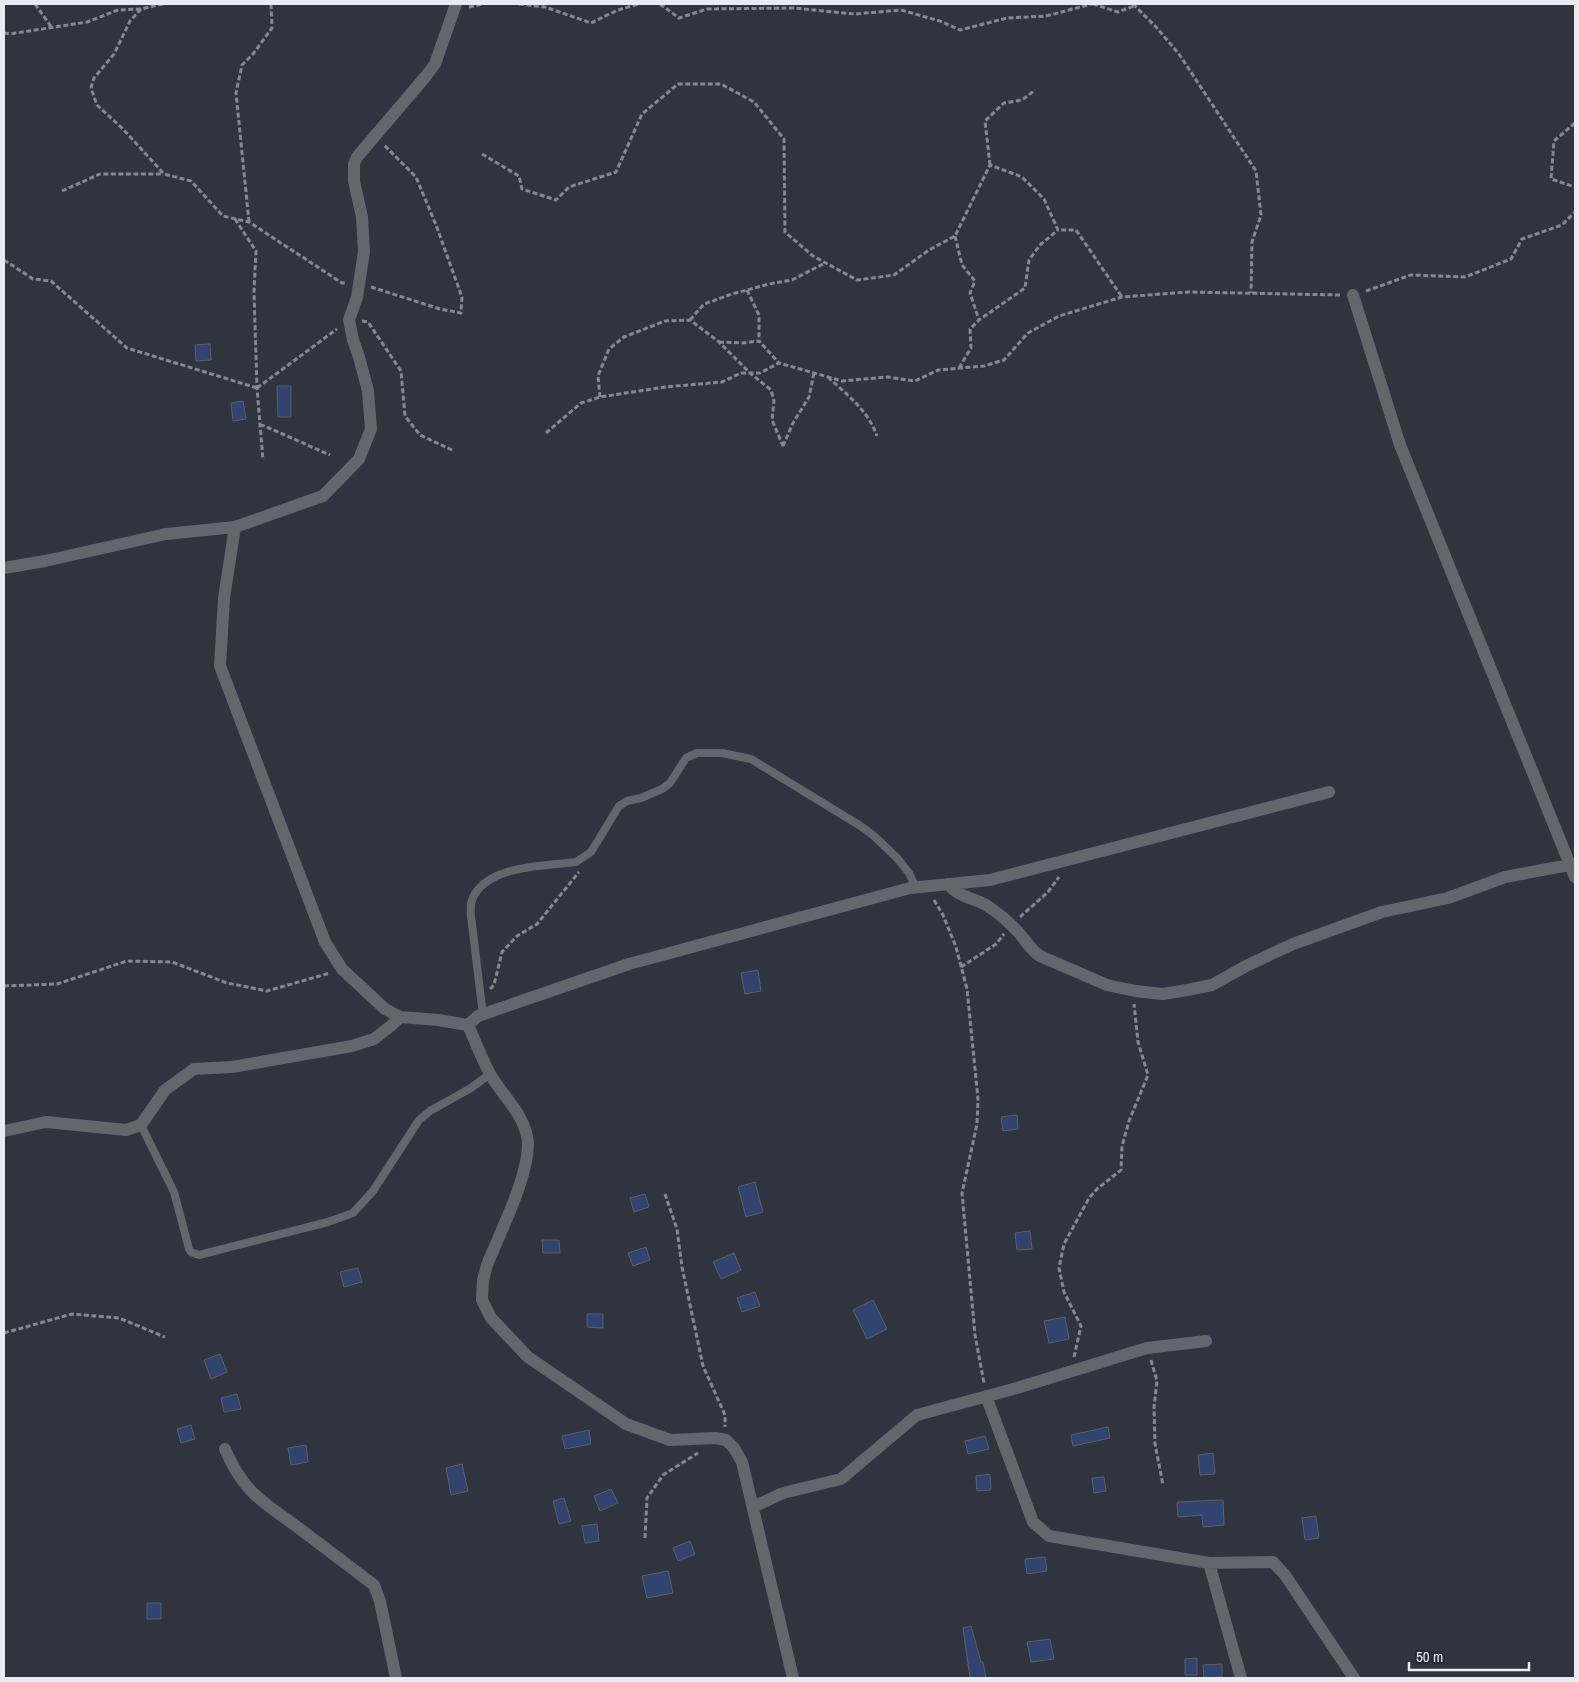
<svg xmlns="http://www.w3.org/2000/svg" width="1579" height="1682" font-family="'Archivo Narrow',sans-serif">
  <rect width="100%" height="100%" fill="#2f343e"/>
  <path fill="#314470" stroke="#5a606b" d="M210,344L211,360L196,361L195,345Z
    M277,386H291V417H278Z
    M243,401L246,419L233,421L231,403Z
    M758,970L761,991L745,994L741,973Z
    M1017,1115L1018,1129L1003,1131L1001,1117Z
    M755,1182L763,1212L746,1217L738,1187Z
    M645,1194L649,1207L634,1212L630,1198Z
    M1030,1231L1032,1249L1017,1250L1015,1233Z
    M542,1240H559L560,1253H543Z
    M646,1247L650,1260L633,1266L628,1253Z
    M734,1253L741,1270L721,1279L713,1262Z
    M358,1268L362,1282L344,1287L340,1272Z
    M755,1292L760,1306L742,1312L737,1298Z
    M873,1300L887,1329L867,1339L853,1310Z
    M587,1314H603V1328L587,1327Z
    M1065,1317L1069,1339L1049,1343L1044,1321Z
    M220,1354L227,1372L211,1379L204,1360Z
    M237,1394L241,1409L224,1412L221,1398Z
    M191,1425L195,1439L181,1443L177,1429Z
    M1108,1427L1110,1438L1073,1446L1071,1435Z
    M589,1430L591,1444L565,1449L562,1436Z
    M985,1436L989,1449L968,1454L965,1441Z
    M306,1445L308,1462L291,1465L288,1448Z
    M1213,1453L1215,1474L1200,1475L1198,1455Z
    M462,1464L468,1491L451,1495L446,1468Z
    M990,1474L991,1490L977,1491L976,1476Z
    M1104,1477L1106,1491L1094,1493L1092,1478Z
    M611,1489L618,1503L600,1511L594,1496Z
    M564,1498L571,1521L559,1524L553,1501Z
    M1223,1500L1224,1525L1203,1527L1202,1515L1178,1517L1177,1502Z
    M1316,1516L1319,1538L1305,1540L1302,1518Z
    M597,1524L599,1541L585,1543L582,1526Z
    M690,1541L695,1554L678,1561L673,1548Z
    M1045,1557L1047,1571L1027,1574L1025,1559Z
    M668,1571L673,1593L647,1598L642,1576Z
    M147,1603H161V1619H147Z
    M971,1626L981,1662H983L986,1678H970L963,1628Z
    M1050,1639L1054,1659L1031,1662L1027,1642Z
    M1197,1658V1675H1185V1659Z
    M1222,1664V1677L1204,1678L1203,1665Z"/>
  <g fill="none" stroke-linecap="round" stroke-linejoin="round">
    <path stroke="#848891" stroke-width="3" stroke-dasharray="5 2.5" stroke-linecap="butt" d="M35,4L52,28
      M163,4L141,9L130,21L114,54L94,78L91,88L97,105L123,129L164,174L191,181L223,216L249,222L342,283H345
      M519,4L545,7L591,23L618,10L639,4
      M660,4L679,18L707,9L794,8L855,14L901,10L940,21L960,30L1007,18L1046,16L1092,4
      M1093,4L1118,12L1134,6
      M1133,4L1156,27L1179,54L1256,171L1261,215L1252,242L1251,293
      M469,7L483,4
      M4,33L10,34L87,22L118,10L141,9
      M1575,123L1554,141L1551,179L1575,187
      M482,154L519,176L522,189L556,200L569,187L616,172L642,114L678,84H721L754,102L784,139L785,232L813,256L857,280L894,275L929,250L955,236L990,165L1022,177L1044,199L1058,230H1076L1122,297
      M990,165L985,121L1004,103L1022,100L1035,90
      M62,191L100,174H163
      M235,219L256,251L254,291L255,325L257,388L263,460
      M249,222L236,93L242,65L253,54L272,28L271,4
      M955,236L962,265L975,281L970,293L979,320
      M4,260L33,279L51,281L127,348L257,388
      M371,287L440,309L461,313L462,297L436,225L416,177L384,145
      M747,290L759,315V341
      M1366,291L1411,275L1465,277L1511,259L1522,239L1562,225L1575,212
      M690,320L704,304L732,294L769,284L792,280L825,263
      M362,321L368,322L401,371L405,416L420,435L452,450
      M719,342L742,343L759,341L779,363
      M959,368L971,348L970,329L979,320L1025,288L1029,260L1040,245L1058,230
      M828,377C847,395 868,410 877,436
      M257,388L337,329
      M600,397L598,376L609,349L624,337L665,321L690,320L719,342L750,373L771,390L774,401L772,420L783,446
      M260,424L330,455
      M546,433L581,403L600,397L665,387L722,382L741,373H760L779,363L842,381L887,377L915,381L938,370L984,366L1004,360L1028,333L1059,316L1122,297L1188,292L1340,295
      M783,446L793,423L809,397L814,373
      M934,900L943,915L956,947L967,989L978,1099L977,1124L962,1193L975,1335L984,1383
      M1020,917L1048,892L1059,877
      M961,967L996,944L1004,934
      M4,986L57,984L127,961L172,962L227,983L267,991L330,973
      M490,989L494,985L502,952L517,936L537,924L579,872
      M665,1194L677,1229L682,1267L703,1366L725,1415V1427
      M4,1333L72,1314L119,1318L165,1337
      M1074,1357L1081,1326L1064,1292L1059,1268L1064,1244L1089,1198L1097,1189L1121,1170L1122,1146L1129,1121L1148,1075L1138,1042L1134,1004
      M1151,1360L1157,1381L1154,1407L1155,1444L1163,1485
      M645,1538L647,1498L663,1475L698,1453"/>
    <path stroke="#63666b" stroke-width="8" d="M483,1015L471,916C471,911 470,905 472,900C485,865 545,866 576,862L591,852L619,806L627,801L641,798L662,789L670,783L686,758L697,753H722L751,759L859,825L873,835L898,859L909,873L916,888
      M141,1125L174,1192L189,1249L191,1252L199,1255L328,1222L353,1213L373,1191L419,1120L430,1111L471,1088L490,1074"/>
    <path stroke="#63666b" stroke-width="12" d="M1353,295L1400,445L1575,877
      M235,527L224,598L220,666L325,942L342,969L385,1009L400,1017L438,1020L468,1025C475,1041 482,1059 490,1074C502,1095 522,1112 527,1136C534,1166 499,1235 487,1265L483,1280L482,1300L491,1318L528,1357L626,1424L670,1440L716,1438L726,1440L734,1448L742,1462L793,1678
      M4,568L45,561L166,534L235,527L323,496L359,459L371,429L368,391L359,357L353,340L349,320L357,297L364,252L362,217L354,181V164L357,157L426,76L435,64L456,4
      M948,884C958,897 972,897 986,905C997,912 1010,923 1019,933C1026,941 1031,950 1040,956L1107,985L1135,991L1163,994L1187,990L1212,985L1248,965L1293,944L1382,912L1448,898L1505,877L1575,864
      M468,1025L478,1016L629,964L910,888L990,880L1329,792
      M4,1131L46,1122L126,1130L141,1125L165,1090L194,1069L232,1067L352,1046L374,1039L392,1025L400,1017
      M986,1396L1033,1522L1049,1536L1209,1563L1241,1678
      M225,1449C244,1494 264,1502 300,1529C325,1548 349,1566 374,1585L380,1601L396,1678
      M753,1507L783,1493L841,1479L917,1415L1017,1388L1147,1348L1206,1341
      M1209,1563L1273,1562L1285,1575L1354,1678"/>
  </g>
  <rect width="1579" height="1682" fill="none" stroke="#e8ebf2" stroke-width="10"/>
  <path d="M1409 1662v8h120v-8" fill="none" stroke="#e8ebf2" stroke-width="2.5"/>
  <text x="1416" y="1662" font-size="15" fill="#e8ebf2" stroke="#252a34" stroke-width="4" paint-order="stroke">50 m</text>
</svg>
